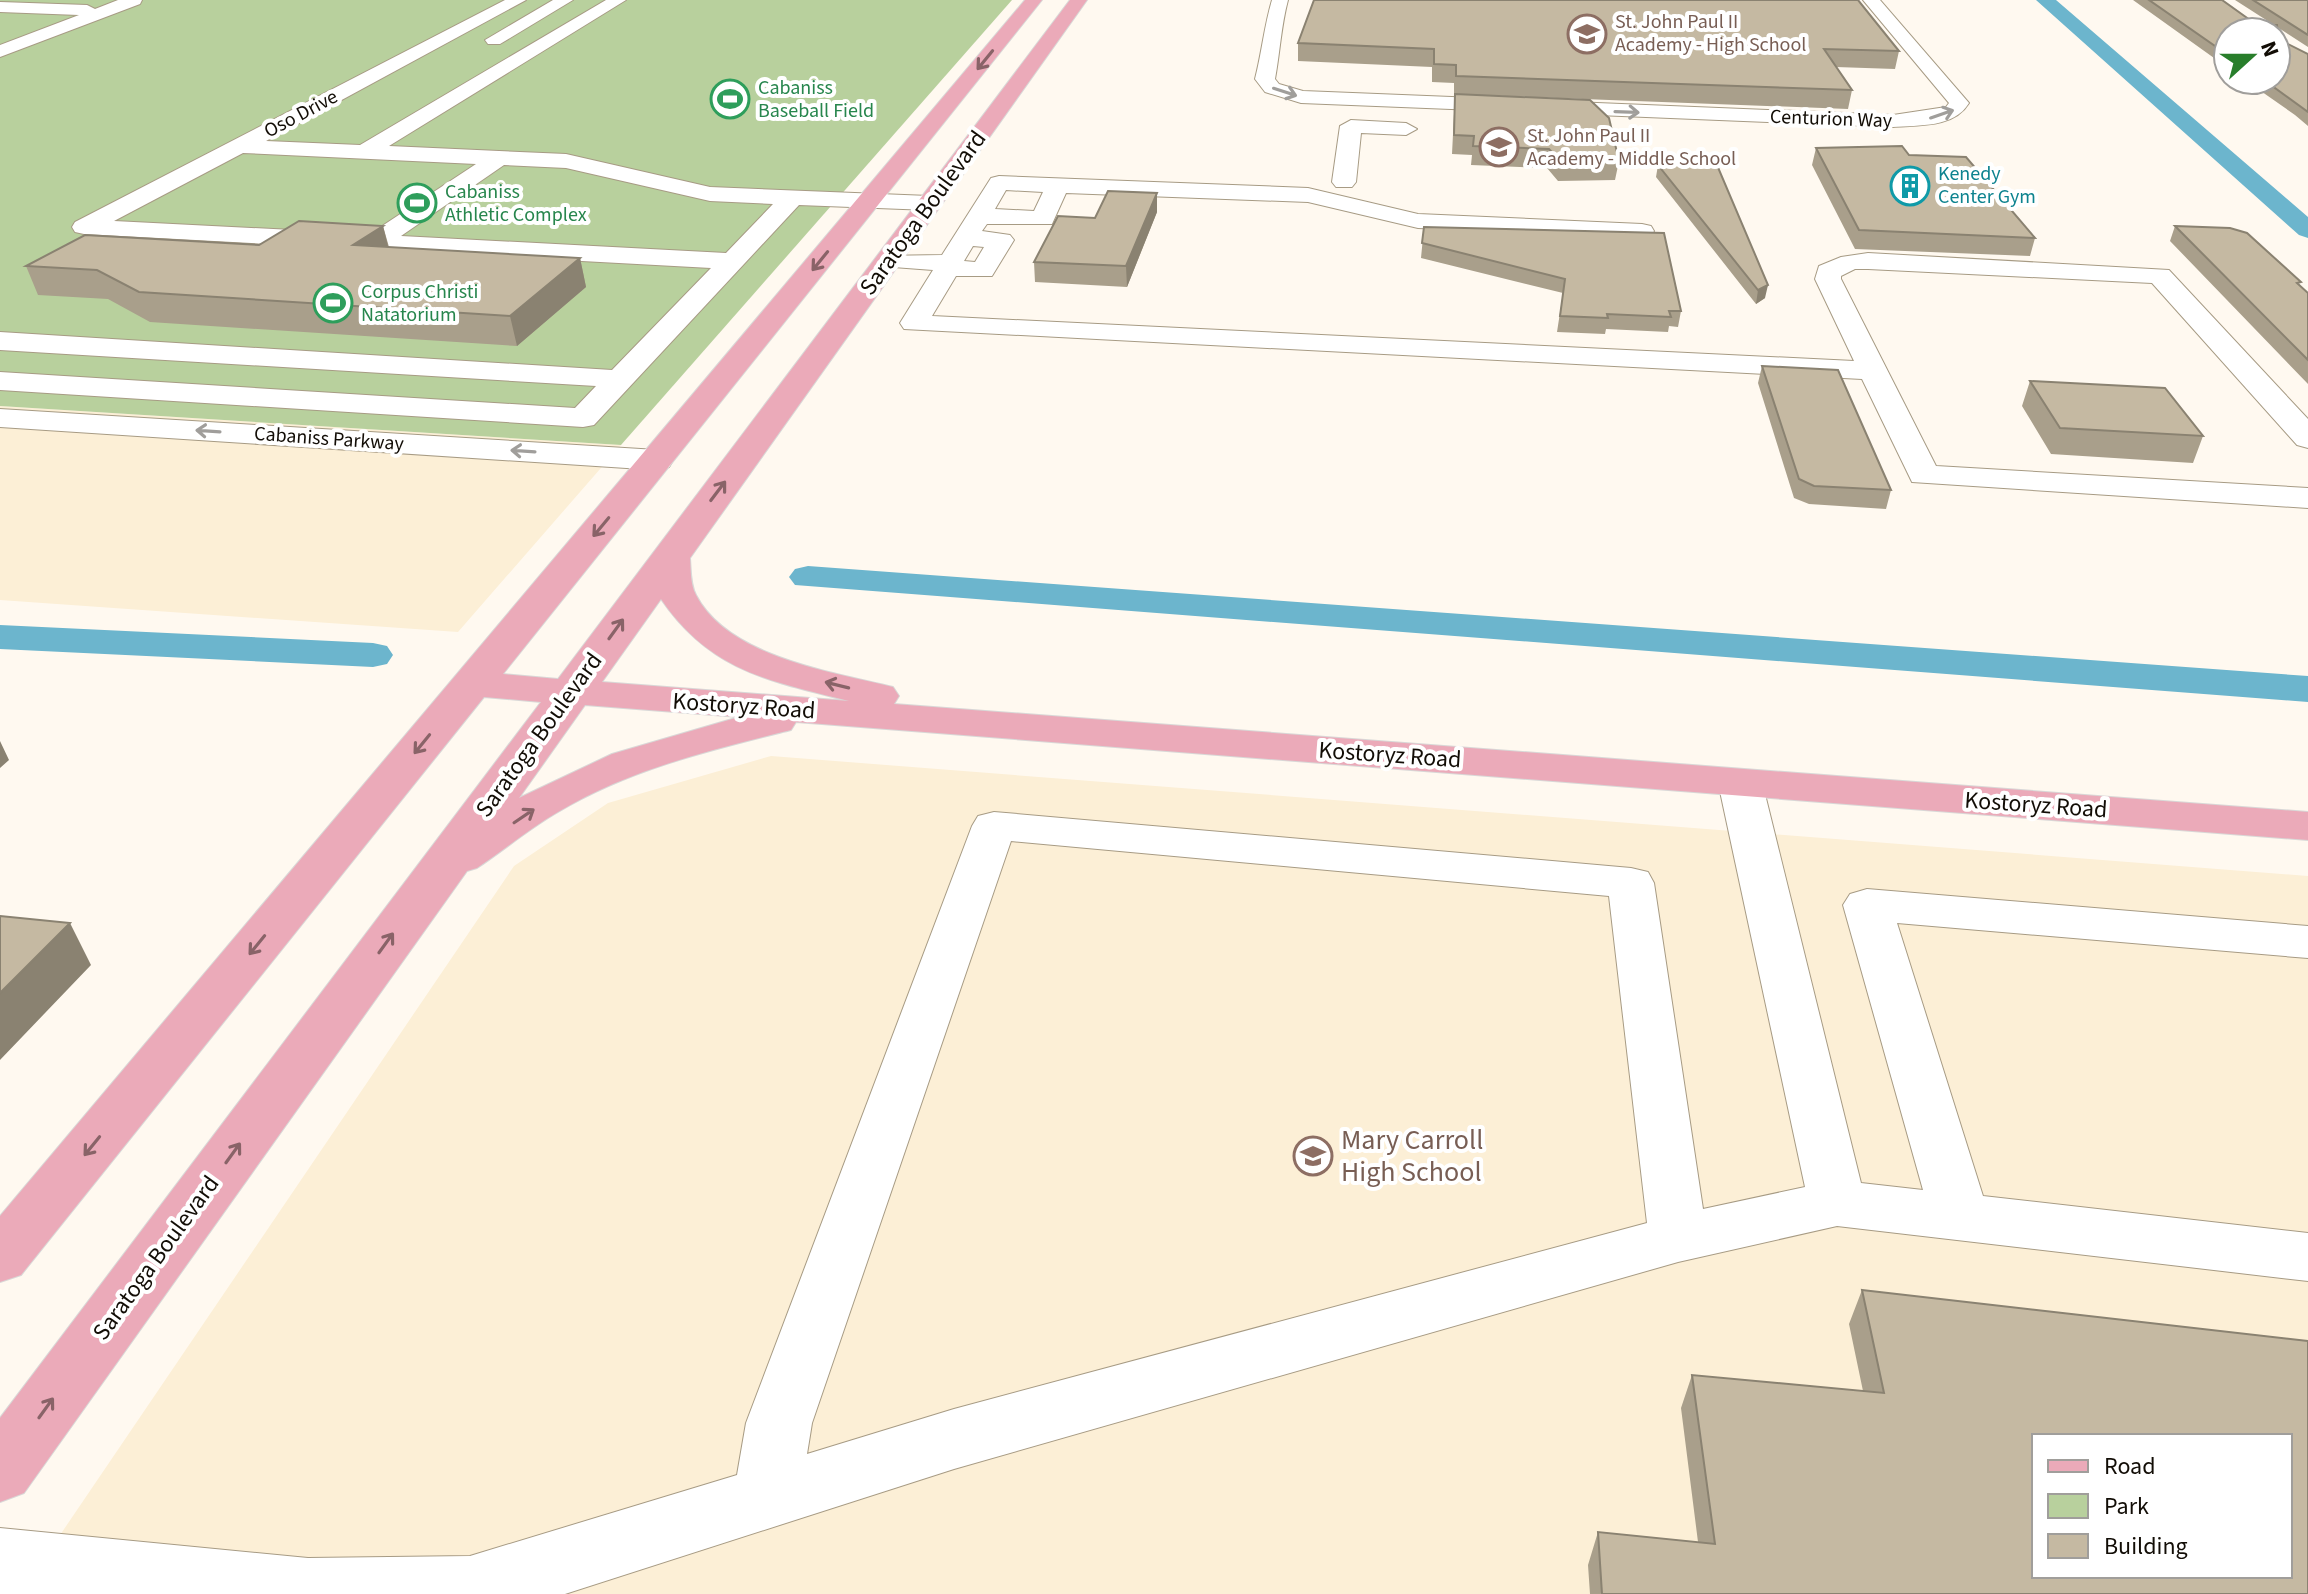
<svg xmlns="http://www.w3.org/2000/svg" width="2308" height="1594" font-family="'Source Sans 3',sans-serif">
  <rect width="100%" height="100%" fill="#fff9f0"/>
  <path fill="#fcefd6" fill-rule="evenodd" d="M0,406L621,445L458,632L0,600Z
    M771,756L2308,876V1594H20L514,866L608,803ZM2034,1436H2290V1576H2034Z"/>
  <path fill="#b8d09d" d="M0,0H1012L621,445L0,406Z"/>
  <g fill="none" stroke-linecap="round" stroke-linejoin="round">
    <path fill="#6cb5cd" fill-rule="evenodd" d="M2036,0H2056L2308,217V238L2299,235Z
      M808,566L2308,676V702L795,585L789,577L795,569Z
      M0,625L373,643L387,646L393,655L387,664L373,667L0,649Z"/>
    <defs>
      <path id="minor" d="M118,0H142L140,4L0,57V45L79,15L0,12V2L87,5L95,9Z
        M505,0H526L266,141L360,145L606,0H626L389,146L566,154L710,187L929,196L937,198L941,203L937,208L929,210L799,205L594,425L583,427L0,390V372L575,408L596,386L0,350V332L612,370L711,268L84,234L75,232L72,227L75,222ZM243,153L476,164L370,234L114,221ZM504,165L566,168L710,201L773,204L726,253L401,236Z
        M553,0H573L500,44H488L485,40Z
        M1272,0H1288C1281,26 1280,52 1275,79L1279,84L1303,91L1893,115L1946,107L1949,103L1863,0H1880L1969,103C1954,128 1919,125 1893,127L1301,103L1265,92L1255,79C1262,52 1264,27 1272,0Z
        M1351,120L1406,123L1417,129L1406,135L1361,133L1356,182L1352,187H1336L1332,182L1340,126Z
        M999,176L1308,188L1418,214L1642,224L1651,226L1654,231L1651,236L1642,238L1418,228L1308,202L1066,193L1052,224H987L982,231L1010,235L1014,240L992,276H956L932,316L1854,361L1815,279L1819,266L1841,257L1868,253L2169,270L2308,419V448L2297,445L2152,283L1868,269H1855L1841,276V279L1936,466L2308,488V508L1912,482L1862,379L904,329L900,323L933,270L880,266L876,261L880,256L942,255L991,178ZM1006,190L1043,192L1034,211L995,209ZM973,246L984,247L975,262L964,261Z
        M0,409L657,450L669,453L673,460L669,467L657,470L0,427Z
        M1740,769L1755,773L1762,782L1861,1183L1923,1190L1843,905L1850,894L1867,889L2308,926V958L1897,923L1983,1196L2308,1233V1281L1837,1226L1678,1262L954,1469L565,1594H0V1528L308,1558L470,1556L737,1475L746,1423L972,826L978,816L994,812L1631,868L1648,872L1654,883L1703,1209L1805,1187L1718,782L1725,773ZM1011,841L1609,896L1647,1223L954,1409L807,1454L812,1423Z"/>
      <path id="major" d="M1025,0H1042L503,674L558,679L1070,0H1087L690,558C691,570 690,584 696,595C728,657 832,672 893,687L899,696L894,704L2308,812V840L796,722L791,730C711,750 630,769 558,812C530,828 504,850 477,868L467,871L24,1493L0,1502V1418L541,702L484,697L21,1275L0,1282V1216ZM661,599C710,671 769,681 849,701L602,682ZM585,705L739,717L612,754L519,798Z"/>
    </defs>
    <use href="#minor" stroke="#a79b84" stroke-width="2"/>
    <use href="#major" stroke="#d9d8d7" stroke-width="2"/>
    <use href="#minor" fill="#fff" fill-rule="evenodd"/>
    <use href="#major" fill="#ebaab9" fill-rule="evenodd"/>
  </g>
  <path fill="#a99f8b" d="M1314,0L1899,51L1895,69L1836,67L1852,90L1848,109L1454,94V83L1432,82V67L1298,61V43Z
    M2133,0H2222L2257,25H2274L2235,0H2308V47L2277,27L2278,39L2308,54V126L2295,115L2245,80H2276L2228,32V68Z
    M1455,94L1619,161L1615,180L1558,181L1547,168L1471,165L1472,155L1452,154Z
    M1816,148L1909,155L2035,238L2030,256L1855,249L1812,165Z
    M1658,165L1765,298L1756,304L1656,177Z
    M1157,193V212L1127,287L1035,282L1034,262L1095,218Z
    M383,226L389,247L580,258L586,287L517,346L150,322L108,299L38,295L26,266L259,245Z
    M2175,226L2299,285L2308,293V384L2170,241Z
    M1424,227L1681,311L1678,327L1669,326L1668,332L1606,329L1605,334L1557,332L1563,293L1421,258Z
    M1762,366L1891,490L1886,509L1809,504L1794,498L1758,383Z
    M2030,381L2203,436L2193,463L2051,454L2022,406Z
    M1862,1290L2308,1594H1590L1588,1565L1598,1532L1698,1542L1681,1408L1692,1375L1863,1391L1849,1324Z"/>
  <path fill="#8a8271" d="M1157,193V212L1127,287L1126,266Z
    M383,226L390,254L353,245Z
    M580,258L586,287L517,346L510,316Z
    M1768,285L1765,298L1756,304L1758,290Z
    M0,741L9,760L0,768Z
    M70,923L91,965L0,1060V993Z"/>
  <path fill="#c5b9a2" stroke="#8a8271" stroke-width="2" fill-rule="evenodd" d="M1314,0H1858L1899,51L1824,49L1852,90L1456,76V65L1434,64V49L1298,43Z
    M2149,0H2222L2257,25H2277L2278,39L2308,54V112L2264,80H2276V32H2228V55Z
    M2253,0H2308V35Z
    M1455,94L1590,100L1609,118L1619,161L1561,162L1549,149L1473,146L1474,136L1454,135Z
    M1902,146L1909,155L1966,157L2035,238L1859,230L1816,148Z
    M1658,165H1717L1768,285L1758,290Z
    M1108,191L1157,193L1126,266L1034,262L1058,216L1095,218Z
    M299,221L383,226L353,245L580,258L510,316L139,292L97,270L26,266L85,235L259,245Z
    M2175,226L2230,228L2247,233L2301,282L2297,283L2308,293V360Z
    M1424,227L1664,233L1681,311H1669L1671,317L1607,314L1608,318L1560,316L1565,279L1422,243Z
    M1762,366L1838,370L1891,490L1814,486L1799,479Z
    M2030,381L2165,388L2203,436L2060,428Z
    M0,916L70,923L0,993Z
    M1862,1290L2308,1341V1594H1602L1598,1532L1715,1544L1692,1375L1884,1393ZM2034,1436H2290V1576H2034Z"/>
  <defs><path id="oneway-shaft" d="M-6 0H5M1.5-3L5.5 0L1.5 3" fill="none" stroke-width="1.6" stroke-linecap="round" stroke-linejoin="round" transform="scale(2)"/></defs>
  <g stroke="#896368">
    <use href="#oneway-shaft" transform="translate(985 60) rotate(129)"/>
    <use href="#oneway-shaft" transform="translate(820 261) rotate(129)"/>
    <use href="#oneway-shaft" transform="translate(718 491) rotate(-53)"/>
    <use href="#oneway-shaft" transform="translate(601 527) rotate(130)"/>
    <use href="#oneway-shaft" transform="translate(616 629) rotate(-54)"/>
    <use href="#oneway-shaft" transform="translate(837 685) rotate(-166)"/>
    <use href="#oneway-shaft" transform="translate(422 744) rotate(129)"/>
    <use href="#oneway-shaft" transform="translate(524 816) rotate(-34)"/>
    <use href="#oneway-shaft" transform="translate(386 943) rotate(-54)"/>
    <use href="#oneway-shaft" transform="translate(257 945) rotate(129)"/>
    <use href="#oneway-shaft" transform="translate(92 1146) rotate(129)"/>
    <use href="#oneway-shaft" transform="translate(233 1153) rotate(-54)"/>
    <use href="#oneway-shaft" transform="translate(46 1408) rotate(-54)"/>
  </g>
  <g stroke="#a09e9b">
    <use href="#oneway-shaft" transform="translate(1285 92) rotate(18)"/>
    <use href="#oneway-shaft" transform="translate(1627 112) rotate(2)"/>
    <use href="#oneway-shaft" transform="translate(1942 114) rotate(-19)"/>
    <use href="#oneway-shaft" transform="translate(208 431) rotate(-176)"/>
    <use href="#oneway-shaft" transform="translate(523 451) rotate(-176)"/>
  </g>
  <defs>
    <symbol id="school-ring" viewBox="-11 -11 22 22"><circle r="9.5" fill="#fff" stroke="#8d6e63" stroke-width="1.5"/><path d="M0-5L7-2L0 1L-7-2ZM-4 1L0 2.5L4 1V4Q0 6-4 4Z" fill="#8d6e63"/></symbol>
    <symbol id="stadium-ring" viewBox="-11 -11 22 22"><circle r="9.5" fill="#fff" stroke="#2e9e5b" stroke-width="1.5"/><path d="M0-5a6.5 5 0 1 0 0 10a6.5 5 0 1 0 0-10ZM-3.5-1.8h7v3.6h-7Z" fill="#2e9e5b"/></symbol>
    <symbol id="building-ring" viewBox="-11 -11 22 22"><circle r="9.5" fill="#fff" stroke="#0f9aa8" stroke-width="1.5"/><path d="M-4-6H4V6H1V3H-1V6H-4ZM-2.5-4.3h1.7v1.8h-1.7ZM.8-4.3h1.7v1.8H.8ZM-2.5-1h1.7V.8h-1.7ZM.8-1h1.7V.8H.8Z" fill="#0f9aa8"/></symbol>
  </defs>
  <g fill-rule="evenodd">
    <use href="#school-ring" x="1565" y="12" width="44" height="44"/>
    <use href="#stadium-ring" x="708" y="77" width="44" height="44"/>
    <use href="#school-ring" x="1477" y="125" width="44" height="44"/>
    <use href="#building-ring" x="1888" y="164" width="44" height="44"/>
    <use href="#stadium-ring" x="395" y="181" width="44" height="44"/>
    <use href="#stadium-ring" x="311" y="281" width="44" height="44"/>
    <use href="#school-ring" x="1291" y="1134" width="44" height="44"/>
  </g>
  <g text-anchor="middle" dominant-baseline="central" stroke-width="8" stroke-linejoin="round" paint-order="stroke">
    <g font-size="20" fill="#785e54" stroke="#fff" text-anchor="start">
      <text x="1615" y="22">St. John Paul II<tspan x="1615" dy="23">Academy - High School</tspan></text>
      <text x="1527" y="136">St. John Paul II<tspan x="1527" dy="23">Academy - Middle School</tspan></text>
    </g>
    <g font-size="20" fill="#27864d" stroke="#fff" text-anchor="start">
      <text x="758" y="88">Cabaniss<tspan x="758" dy="23">Baseball Field</tspan></text>
      <text x="445" y="192">Cabaniss<tspan x="445" dy="23">Athletic Complex</tspan></text>
      <text x="361" y="292">Corpus Christi<tspan x="361" dy="23">Natatorium</tspan></text>
    </g>
    <g font-size="20" fill="#120d06" stroke="#fff">
      <text transform="translate(301 114) rotate(-28)">Oso Drive</text>
      <text transform="translate(1831 119) rotate(2)">Centurion Way</text>
      <text transform="translate(329 439) rotate(4)">Cabaniss Parkway</text>
    </g>
    <g font-size="20" fill="#0d838f" stroke="#fff" text-anchor="start">
      <text x="1938" y="174">Kenedy<tspan x="1938" dy="23">Center Gym</tspan></text>
    </g>
    <g font-size="24" fill="#120d06" stroke="#fff">
      <text transform="translate(923 213) rotate(-54)">Saratoga Boulevard</text>
      <text transform="translate(744 706) rotate(4)">Kostoryz Road</text>
      <text transform="translate(539 735) rotate(-54)">Saratoga Boulevard</text>
      <text transform="translate(1390 755) rotate(4)">Kostoryz Road</text>
      <text transform="translate(2036 805) rotate(4)">Kostoryz Road</text>
      <text transform="translate(156 1258) rotate(-54)">Saratoga Boulevard</text>
    </g>
    <g font-size="28" fill="#785e54" stroke="#fff" text-anchor="start">
      <text x="1341" y="1140">Mary Carroll<tspan x="1341" dy="32">High School</tspan></text>
    </g>
  </g>
  <rect x="2032" y="1434" width="260" height="144" fill="#ffffff" stroke="#a09e9b" stroke-width="2"/>
  <rect x="2048" y="1460" width="40" height="12" fill="#ebaab9" stroke="#a09e9b" stroke-width="2"/>
  <text x="2104" y="1474" font-size="24" fill="#120d06">Road</text>
  <rect x="2048" y="1494" width="40" height="24" fill="#b8d09d" stroke="#a09e9b" stroke-width="2"/>
  <text x="2104" y="1514" font-size="24" fill="#120d06">Park</text>
  <rect x="2048" y="1534" width="40" height="24" fill="#c5b9a2" stroke="#a09e9b" stroke-width="2"/>
  <text x="2104" y="1554" font-size="24" fill="#120d06">Building</text>
  <g transform="translate(2252 56) rotate(69)"><circle r="38" fill="#ffffff" stroke="#a09e9b" stroke-width="2"/>
  <path d="M0-6L14 30L0 20L-14 30Z" fill="#287e2b"/>
  <text y="-12" font-size="22" font-weight="bold" text-anchor="middle" fill="#120d06">N</text>
  </g>
</svg>
